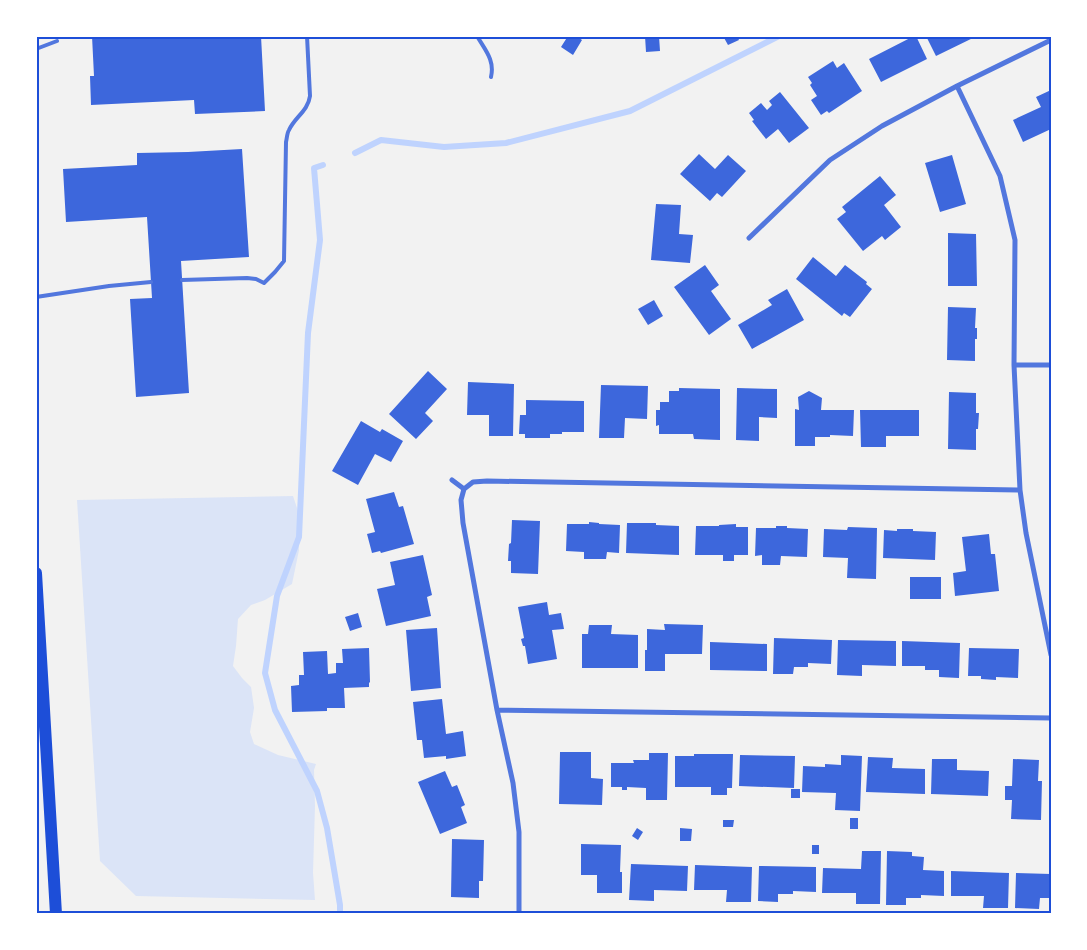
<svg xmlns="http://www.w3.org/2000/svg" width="1087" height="950" font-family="Merriweather,serif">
  <rect width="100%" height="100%" fill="#f2f2f2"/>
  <path fill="#dbe4f7" d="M293,496L299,514V550L292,584L265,600L251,605L238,619L236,646L233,666L242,678L251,687L254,708L250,732L254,744L278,755L316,764L314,770L315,806L313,873L315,900L136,896L100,861L77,500Z"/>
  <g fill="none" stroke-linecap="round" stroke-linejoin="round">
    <path stroke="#bfd3fe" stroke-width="6" d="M355,153L381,140L444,147L506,143L630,111L779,36
      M323,165L314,168L320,240L308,333L299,537L277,596L265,673L275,710L317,791L327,828L340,905V914"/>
  </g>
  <path fill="#3d67dc" d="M92,36H261L265,111L195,114L194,100L91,105L90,76H94Z
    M568,36H576L582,40L573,55L561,47Z
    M645,36H659L660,51L646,52Z
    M723,36H737L739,40L728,45Z
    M914,36H916L927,59L881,82L869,59Z
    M926,36H977L936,56Z
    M833,61L837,68L844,63L862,91L829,113L827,111L821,115L811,100L817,96L810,85L812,83L808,77Z
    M1051,90V129L1023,142L1013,120L1041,107L1036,97Z
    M780,92L809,128L789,143L778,129L766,139L752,121L754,120L749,113L761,103L767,110L772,105L769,101Z
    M242,149L249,257L181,261L189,393L136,397L130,299L152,298L147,217L66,222L63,169L137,165V153L188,152Z
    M699,154L715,169L728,155L746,171L722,197L717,193L710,201L680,174Z
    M952,155L966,204L940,212L925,163Z
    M880,176L896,195L884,205L901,227L885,240L882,236L863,251L837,219L846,212L842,207Z
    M656,204L681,205L679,234L693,235L690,263L651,260Z
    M948,233L976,234L977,286H948Z
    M813,257L836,276L845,265L867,282L866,284L872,289L850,317L844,313L842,316L796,279Z
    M705,265L719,285L711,291L731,319L709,335L674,287Z
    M787,289L804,320L752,349L738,325L772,305L768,300Z
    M654,300L663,316L648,325L638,309Z
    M948,307L976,308L975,328H977V339H975V361L947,360Z
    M428,371L447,389L425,413L433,421L416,439L389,414Z
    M468,382L514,384L513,436H489V415H467Z
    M601,385L648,386L647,419L625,418L624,438H599Z
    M679,388L720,389V440L694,439L693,434H659V425L656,426V410H660V402H669V391H679Z
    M737,388L777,389V418L759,417V441L736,440Z
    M809,391L822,398L821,410H854L853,436L830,435V437H815V446H795V409L799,410L798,397Z
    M949,392L976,393V413H979L978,429H976V450L948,449Z
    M526,400L584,401V432H562V434H550V438H525V434H519L520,415H526Z
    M860,410H919V436H886V447H861Z
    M361,421L380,432L382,429L403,441L391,462L375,454L358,485L332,471Z
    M394,492L399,507L403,506L414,544L381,553L380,551L372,553L367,534L375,532L366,499Z
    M512,520L540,521L538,574L511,573V561H508L509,544L511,543Z
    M589,522L599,523V524L620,525L619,553L607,552L606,559H584V552L566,551L567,524H589Z
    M627,523H656V525L679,526V555L626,553Z
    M736,524V527H748V555H734V561H723V555H695L696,526H719V525Z
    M776,526H787V528L808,529L807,557L781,556L780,565H762V555L755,556L756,528H776Z
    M848,527L877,528L876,579L847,578L848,558L823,557L824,529L847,530Z
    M897,529H913V531L936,532L935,560L883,558L884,530L897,531Z
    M989,534L991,554H995L999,591L955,596L953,573L966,571L962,537Z
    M423,555L432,595L427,597L431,616L386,626L377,589L395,585L390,562Z
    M910,577H941V599H910Z
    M547,602L549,615L561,613L564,629L552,630L557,659L528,664L525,646H523L521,639L524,638L518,607Z
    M358,613L362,627L350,631L345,617Z
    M664,624L703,625L702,654H665V671H645V650H647V629L665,630Z
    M589,625H612L611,634L638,635V668H582V634H588Z
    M437,628L441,688L411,691L406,630Z
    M774,638L832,640L831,664L808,663V667H794L793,674H773Z
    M838,640L896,641V666L862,665V676L837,675Z
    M902,641L960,643L959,678L939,677V670H925V666H902Z
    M710,642L767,644V671L710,670Z
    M369,648L370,682L369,683V687L344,688L345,708H327V711L292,712L291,686L299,685V675H304L303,652L327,651L328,674L336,673V663H343L342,649Z
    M969,648L1019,649L1018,678L996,677V680L981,679V676H968Z
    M442,699L446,734L463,731L466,756L446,759V756L424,758L422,740H417L413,702Z
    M560,752H591V778L603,779L602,805L559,804Z
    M649,753H668L667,800H646V788L627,787V790H622V787H611V763H634L633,760H649Z
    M694,754H733L732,788H727V795H711V787H675V756H694Z
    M740,755L795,756L794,788L739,786Z
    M841,755L862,756L860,811L835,810L836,793L802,792L803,766L825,767V764L841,765Z
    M868,757L893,758L892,768L925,769V794L866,792Z
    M932,759H957V770L989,771L988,796L931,794Z
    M1013,759L1039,760L1038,781H1042L1041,820L1011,819L1012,800H1005V786H1012Z
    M445,771L452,787L457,785L465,805L461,807L467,823L440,834L418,782Z
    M791,789H800V798H791Z
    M850,818H858V829H850Z
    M723,820H734L733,827H723Z
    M637,828L643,832L638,840L632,836Z
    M680,828L692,829L691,841H680Z
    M452,839L484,840L483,881H479V898L451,897Z
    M581,844L621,845L620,872H622V893H597V875H581Z
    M812,845H819V854H812Z
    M862,851H881L880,904H856V893H822L823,868L861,869Z
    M887,851L912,852V856L924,857L923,870L944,871V896L921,895V898H906V905H886Z
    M631,864L688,866L687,891L654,890V901L629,900Z
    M695,865L752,867L751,902H726L727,890H694Z
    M759,866L816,867V892L793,891V894H778V902L758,901Z
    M951,871L1009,873L1008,908H983L984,896H951Z
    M1016,873L1051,874V898H1040L1039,909L1015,908Z"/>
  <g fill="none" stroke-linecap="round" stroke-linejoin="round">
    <path stroke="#5277de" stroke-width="4" d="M477,36C485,50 495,60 491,77
      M36,49L57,41
      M182,280L247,278L256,279L264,283L275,272L284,261L286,142C287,138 287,133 289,130C295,117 308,111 310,96L307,36
      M36,297L109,286L151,282"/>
    <path stroke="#5277de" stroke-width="5" d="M957,86L1000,176L1015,240L1014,365L1020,490L1026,533L1051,655
      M749,238L830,160L882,126L957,86L1051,40
      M1014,365H1051
      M452,480L464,489L461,500L463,523L497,710L513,783L519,832V914
      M464,489L473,482L487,481L1020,490
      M497,710L1051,718"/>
    <path stroke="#1d4ed8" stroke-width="12" d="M36,573L56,914"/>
  </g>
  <rect width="1087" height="950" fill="none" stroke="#ffffff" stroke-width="75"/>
  <rect x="38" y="38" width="1012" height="874" fill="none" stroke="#1d4ed8" stroke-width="2"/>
</svg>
